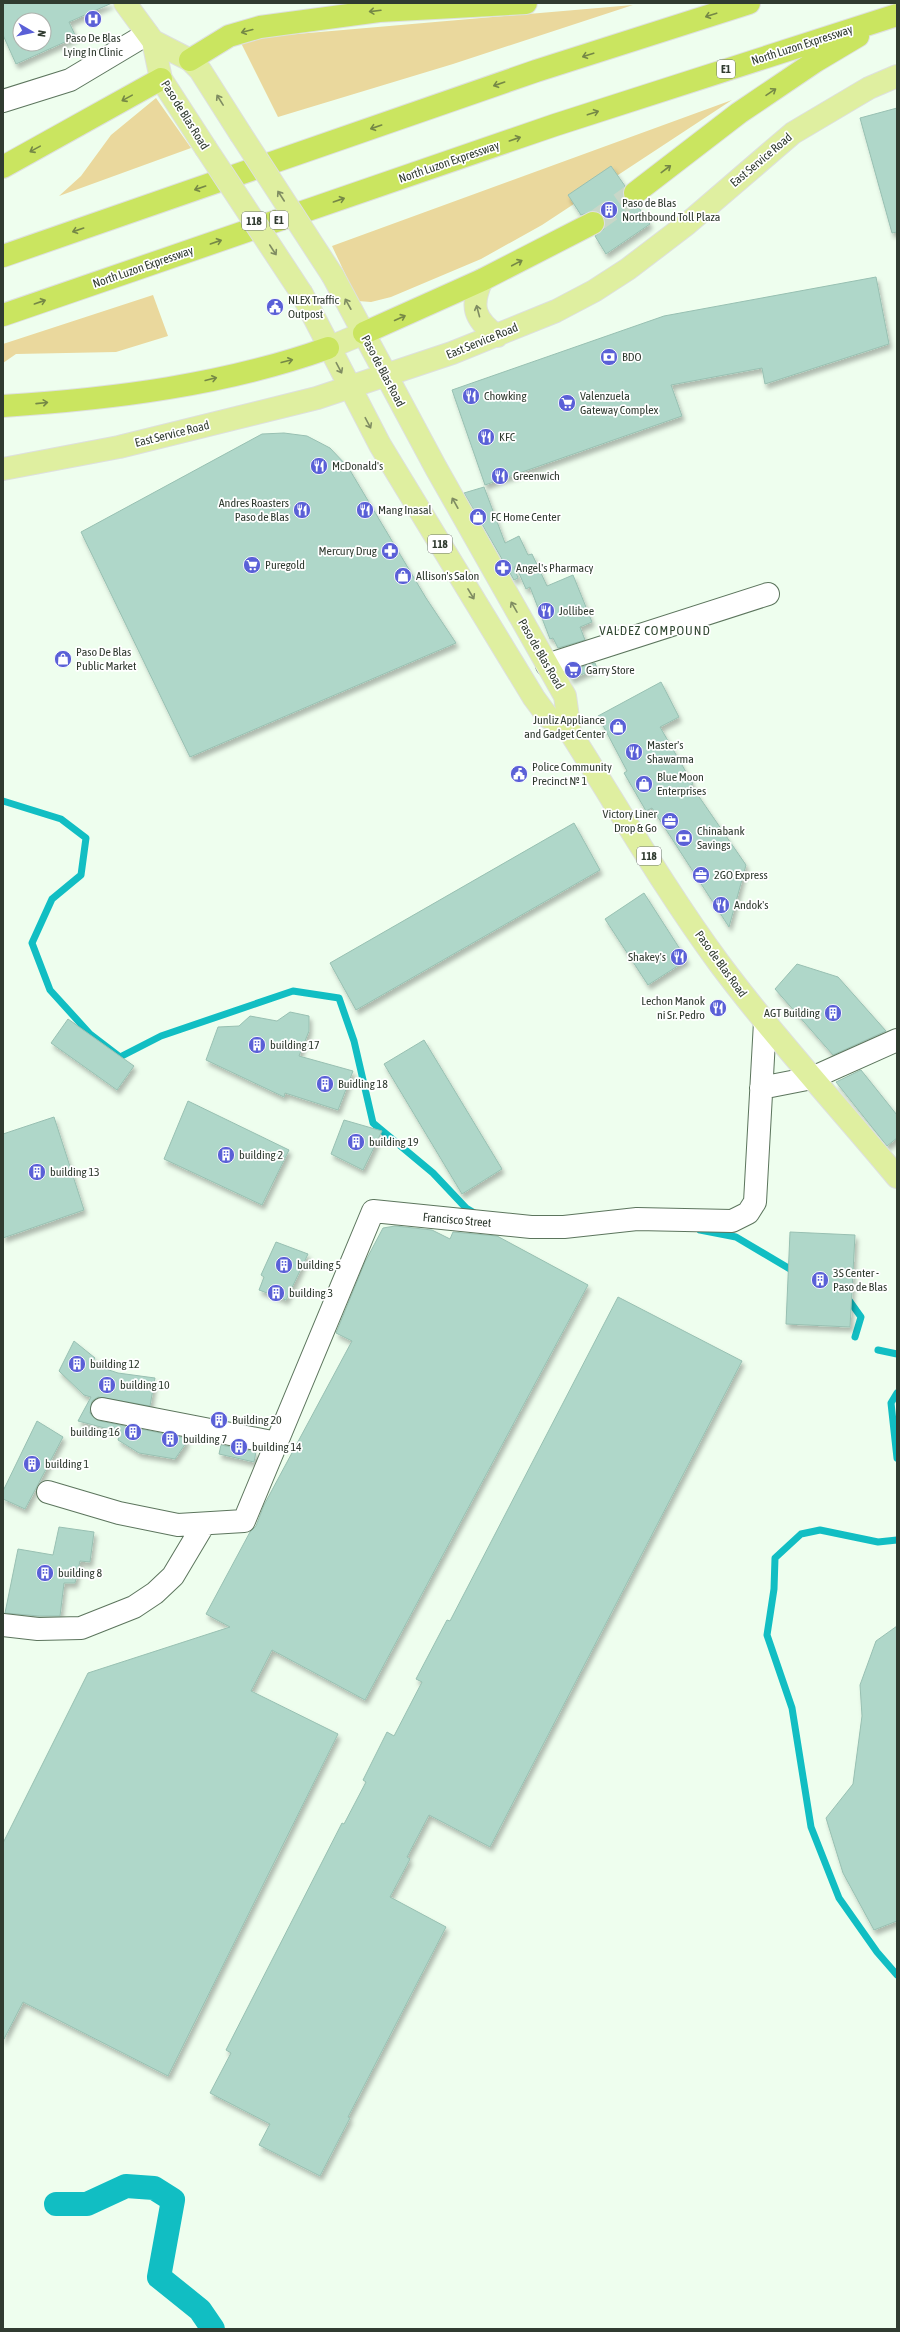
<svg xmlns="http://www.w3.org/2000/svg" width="900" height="2332" font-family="'Asap Condensed',sans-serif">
  <defs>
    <filter id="shadow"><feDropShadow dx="2.5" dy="4.5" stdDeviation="2" flood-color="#0004"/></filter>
  </defs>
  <rect width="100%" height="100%" fill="#eefeee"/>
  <path fill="#ead89d" d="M633,5L453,64L278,117L239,39Z
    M156,98L191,148L59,196L81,176L111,135Z
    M732,100L542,225L481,259L391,297L371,302L358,301L332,246Z
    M153,295L168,336L116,352L16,354L3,363V344Z"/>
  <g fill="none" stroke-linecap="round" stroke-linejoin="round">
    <path stroke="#11bec3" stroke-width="7" d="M3,801L61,819L86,838L81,875L52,899L32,943L50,990L90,1034L120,1057L161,1036L293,991L339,998L354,1041L373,1123L433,1173L466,1208L476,1214
      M700,1230L736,1237L795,1272
      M846,1296L861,1317L855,1337
      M878,1350L897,1354
      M897,1393L891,1403L897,1458
      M897,1540L878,1542L820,1530L801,1534L775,1558L774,1589L767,1635L792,1708L811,1827L839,1898L877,1952L897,1975"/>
    <path stroke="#11bec3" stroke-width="24" d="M56,2204H87L126,2186L154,2188L173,2200L159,2277L200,2310L213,2329"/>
  </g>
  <path fill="#afd7c9" stroke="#98c0b2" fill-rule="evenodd" filter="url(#shadow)" d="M3,3H112L69,22L76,37L16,64L3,35ZM20,20H44V44H20Z
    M897,108V232L892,233L860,118Z
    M611,166L625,186L623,194L625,200L631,205H637L650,224L606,254L595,236L604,229L605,223L604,217L594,211L581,215L568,195Z
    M876,277L889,344L765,384L762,368L671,385L682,416L485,485L452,390L664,316Z
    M284,433L307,436L330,448L348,467L426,598L456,643L190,757L81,532L262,434Z
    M484,487L505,543L519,536L528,555L532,554L547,586L573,575L592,622L580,627L585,640L558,648L553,638L550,639L530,587L526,589L518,571L523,569L521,564L514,567L518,578L514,580L464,493Z
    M595,663L597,668L571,679L568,671Z
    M661,682L679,717L660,727L693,784L691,785L746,865L729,927L652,808L646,811L624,773L627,771L598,716Z
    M574,823L600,870L356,1010L330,963Z
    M644,893L687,960L648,985L605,919Z
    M797,964L838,977L886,1031L833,1055L775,989Z
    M290,1012L309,1016V1031L299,1056L353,1071L338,1110L285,1093L284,1097L206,1060L218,1027L239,1026L250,1016L277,1021Z
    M68,1019L134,1066L117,1090L51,1043Z
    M424,1040L502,1169L462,1194L384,1064Z
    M861,1070L897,1115V1138L887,1146L836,1082Z
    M188,1101L289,1150L262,1205L164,1159Z
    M54,1117L84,1210L3,1238V1134Z
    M344,1120L382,1131L363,1170L331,1154Z
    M395,1226L432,1230L450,1239L453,1232L497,1236L588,1285L365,1700L272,1650L251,1691L338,1734L168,2076L23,2002L3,2041V1843L88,1673L230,1627L206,1614L250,1532L256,1526L264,1505L352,1341L336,1333L365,1262L383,1228Z
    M790,1232L855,1235L850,1327L786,1324Z
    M276,1242L308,1254L286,1300L259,1290L264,1277L261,1275Z
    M618,1297L742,1361L490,1847L429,1815L407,1857L410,1859L390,1897L446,1927L348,2117L350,2118L320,2176L259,2145L270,2124L210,2093L231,2053L226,2050L342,1823L344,1824L366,1782L363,1780L387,1732L394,1736L422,1682L416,1679L447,1620L450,1621Z
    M74,1341L95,1358L91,1364L118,1373L155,1378L150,1406L98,1397L92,1401L90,1413L94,1418L100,1421L186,1438V1443L175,1459L139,1453L118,1440L120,1432L78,1421L91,1397L84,1395L59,1371Z
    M37,1421L63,1437L25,1509L3,1499V1491Z
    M221,1445L256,1452L254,1462L219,1454Z
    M59,1527L94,1532L90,1562L80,1561L75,1583H64L60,1616H39L5,1613L18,1549L53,1555Z
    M897,1626V1921L874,1930L843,1873L826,1818L853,1784L862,1716L860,1685L876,1641Z"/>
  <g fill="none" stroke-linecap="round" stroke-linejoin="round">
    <path stroke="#c8d7c8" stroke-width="22" stroke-dasharray="22 11" stroke-linecap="butt" d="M593,223L635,193"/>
    <defs>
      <path id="minor" d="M3,101L70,80L147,34
        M547,665L768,594
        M761,1088L812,1078L897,1040
        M102,1409L277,1443
        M48,1492L119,1513L178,1525L244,1521L373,1211L531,1227H564L637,1219L732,1221L748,1213L755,1202L765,1022
        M3,1625L38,1629L81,1628L134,1607L155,1593L173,1576L204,1524"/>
      <path id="major" d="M125,3L153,41L161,79L205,147
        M153,41L190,60L200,70L240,133
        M333,276L436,468L565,696L570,732
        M482,280C470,306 474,319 497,336
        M302,294L380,445L534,698L548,717L570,732C619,809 665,890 719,963C775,1038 838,1106 897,1177
        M328,348L364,333
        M3,469L119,447L317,398L452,353L556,311L594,291L628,269L687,224L793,133L869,88L897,76"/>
      <path id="highway" d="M190,60L229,36L260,27L379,11L526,3
        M3,167L161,79
        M635,193L739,113L816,61L858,36
        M3,256L536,71L749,3
        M3,315L555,125L897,15
        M364,333L482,280L593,223
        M3,406C112,399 225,385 328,348"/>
    </defs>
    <use href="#minor" stroke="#5c755d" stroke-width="24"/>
    <use href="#major" stroke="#dee0de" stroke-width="24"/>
    <use href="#highway" stroke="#dee0de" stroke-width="24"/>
    <use href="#minor" stroke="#fff" stroke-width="22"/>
    <use href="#major" stroke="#dfefa0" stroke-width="22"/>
    <use href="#highway" stroke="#cae560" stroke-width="22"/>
    <defs>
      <path id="major-bridge" d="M240,133L333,276
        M205,147L302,294"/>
    </defs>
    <use href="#major-bridge" stroke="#dee0de" stroke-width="24" stroke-linecap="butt"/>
    <use href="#major-bridge" stroke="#dfefa0" stroke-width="22"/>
  </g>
  <defs><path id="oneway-shaft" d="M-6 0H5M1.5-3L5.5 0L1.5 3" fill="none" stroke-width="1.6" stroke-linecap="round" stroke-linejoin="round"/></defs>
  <g stroke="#758846">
    <use href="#oneway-shaft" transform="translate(375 11) rotate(173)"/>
    <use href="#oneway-shaft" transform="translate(711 15) rotate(162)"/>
    <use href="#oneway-shaft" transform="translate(247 31) rotate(165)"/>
    <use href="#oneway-shaft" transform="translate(588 55) rotate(162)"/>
    <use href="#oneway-shaft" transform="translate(499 84) rotate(161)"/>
    <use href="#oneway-shaft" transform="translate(771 92) rotate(-34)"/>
    <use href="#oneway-shaft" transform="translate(127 98) rotate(151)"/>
    <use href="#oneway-shaft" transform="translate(593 113) rotate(-18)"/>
    <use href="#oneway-shaft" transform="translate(376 127) rotate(161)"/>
    <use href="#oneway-shaft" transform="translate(515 139) rotate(-19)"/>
    <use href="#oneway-shaft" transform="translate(35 149) rotate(151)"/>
    <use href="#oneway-shaft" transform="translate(666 169) rotate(-37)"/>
    <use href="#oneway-shaft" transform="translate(200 188) rotate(161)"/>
    <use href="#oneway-shaft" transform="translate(339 200) rotate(-19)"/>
    <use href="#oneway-shaft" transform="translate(78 230) rotate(161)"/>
    <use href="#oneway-shaft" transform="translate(216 242) rotate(-19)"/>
    <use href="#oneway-shaft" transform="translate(517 263) rotate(-28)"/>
    <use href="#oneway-shaft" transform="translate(40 302) rotate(-19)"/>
    <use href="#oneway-shaft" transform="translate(400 318) rotate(-24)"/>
    <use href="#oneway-shaft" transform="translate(287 361) rotate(-14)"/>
    <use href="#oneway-shaft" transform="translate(211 379) rotate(-14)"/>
    <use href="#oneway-shaft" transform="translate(42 403) rotate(-6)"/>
  </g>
  <g stroke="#7f8c62">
    <use href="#oneway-shaft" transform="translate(220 100) rotate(-122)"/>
    <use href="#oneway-shaft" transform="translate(281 196) rotate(-123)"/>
    <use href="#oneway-shaft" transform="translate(273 250) rotate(57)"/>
    <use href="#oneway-shaft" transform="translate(348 304) rotate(-119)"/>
    <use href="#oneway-shaft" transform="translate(478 311) rotate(-105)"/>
    <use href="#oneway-shaft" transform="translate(339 368) rotate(62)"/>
    <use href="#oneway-shaft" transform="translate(368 423) rotate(62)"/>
    <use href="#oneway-shaft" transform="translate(455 503) rotate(-119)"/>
    <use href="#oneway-shaft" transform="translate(471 594) rotate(59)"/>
    <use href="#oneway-shaft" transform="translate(514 607) rotate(-120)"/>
  </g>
  <defs>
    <symbol id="hospital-disc" viewBox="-11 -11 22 22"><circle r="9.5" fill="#5a60d7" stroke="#fff"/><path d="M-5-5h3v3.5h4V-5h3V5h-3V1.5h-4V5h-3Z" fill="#fff"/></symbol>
    <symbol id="building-disc" viewBox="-11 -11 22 22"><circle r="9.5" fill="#5a60d7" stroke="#fff"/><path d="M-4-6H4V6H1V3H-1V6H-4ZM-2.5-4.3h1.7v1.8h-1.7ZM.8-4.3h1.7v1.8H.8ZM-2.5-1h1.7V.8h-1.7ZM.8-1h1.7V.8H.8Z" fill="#fff"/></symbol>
    <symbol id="civic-disc" viewBox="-11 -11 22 22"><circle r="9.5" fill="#5a60d7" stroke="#fff"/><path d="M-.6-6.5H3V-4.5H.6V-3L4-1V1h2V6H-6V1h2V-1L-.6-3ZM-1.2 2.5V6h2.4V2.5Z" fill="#fff"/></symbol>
    <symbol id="bank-disc" viewBox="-11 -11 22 22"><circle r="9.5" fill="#5a60d7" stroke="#fff"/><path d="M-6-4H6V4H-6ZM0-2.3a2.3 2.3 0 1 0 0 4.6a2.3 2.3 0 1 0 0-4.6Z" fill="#fff"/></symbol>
    <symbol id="restaurant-disc" viewBox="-11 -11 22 22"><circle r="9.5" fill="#5a60d7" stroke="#fff"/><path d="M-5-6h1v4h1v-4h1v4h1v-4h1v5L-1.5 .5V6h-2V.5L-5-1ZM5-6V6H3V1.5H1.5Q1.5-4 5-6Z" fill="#fff"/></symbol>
    <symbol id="supermarket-disc" viewBox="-11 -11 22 22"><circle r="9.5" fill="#5a60d7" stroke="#fff"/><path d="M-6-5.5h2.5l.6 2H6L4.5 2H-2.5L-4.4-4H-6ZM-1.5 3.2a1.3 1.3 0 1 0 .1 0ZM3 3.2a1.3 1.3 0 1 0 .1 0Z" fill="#fff"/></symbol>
    <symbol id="shop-disc" viewBox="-11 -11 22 22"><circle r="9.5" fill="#5a60d7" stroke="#fff"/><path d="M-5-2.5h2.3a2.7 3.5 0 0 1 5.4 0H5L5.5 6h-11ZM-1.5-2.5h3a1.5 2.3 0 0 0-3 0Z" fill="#fff"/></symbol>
    <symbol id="pharmacy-disc" viewBox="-11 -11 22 22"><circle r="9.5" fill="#5a60d7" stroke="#fff"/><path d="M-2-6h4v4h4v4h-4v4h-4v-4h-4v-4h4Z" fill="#fff"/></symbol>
    <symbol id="office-disc" viewBox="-11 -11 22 22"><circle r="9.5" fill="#5a60d7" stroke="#fff"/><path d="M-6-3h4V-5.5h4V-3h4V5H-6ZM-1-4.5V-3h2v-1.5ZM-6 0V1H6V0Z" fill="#fff"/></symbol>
  </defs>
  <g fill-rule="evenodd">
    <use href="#hospital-disc" x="83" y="9" width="20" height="20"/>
    <use href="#building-disc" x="599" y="200" width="20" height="20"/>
    <use href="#civic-disc" x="265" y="297" width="20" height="20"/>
    <use href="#bank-disc" x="599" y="347" width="20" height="20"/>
    <use href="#restaurant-disc" x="461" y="386" width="20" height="20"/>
    <use href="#supermarket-disc" x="557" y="393" width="20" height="20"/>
    <use href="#restaurant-disc" x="476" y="427" width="20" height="20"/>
    <use href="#restaurant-disc" x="309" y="456" width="20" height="20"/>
    <use href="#restaurant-disc" x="490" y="466" width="20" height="20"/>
    <use href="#restaurant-disc" x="292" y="500" width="20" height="20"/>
    <use href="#restaurant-disc" x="355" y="500" width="20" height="20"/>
    <use href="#shop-disc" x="468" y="507" width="20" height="20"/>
    <use href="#pharmacy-disc" x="380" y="541" width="20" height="20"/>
    <use href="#supermarket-disc" x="242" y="555" width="20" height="20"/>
    <use href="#pharmacy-disc" x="493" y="558" width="20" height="20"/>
    <use href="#shop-disc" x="393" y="566" width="20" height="20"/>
    <use href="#restaurant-disc" x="536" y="601" width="20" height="20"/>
    <use href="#shop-disc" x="53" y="649" width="20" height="20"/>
    <use href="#supermarket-disc" x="563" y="660" width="20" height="20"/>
    <use href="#shop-disc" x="608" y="717" width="20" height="20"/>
    <use href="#restaurant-disc" x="624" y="742" width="20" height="20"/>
    <use href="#civic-disc" x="509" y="764" width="20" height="20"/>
    <use href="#shop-disc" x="634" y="774" width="20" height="20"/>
    <use href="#office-disc" x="660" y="811" width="20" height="20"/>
    <use href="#bank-disc" x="674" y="828" width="20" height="20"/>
    <use href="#office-disc" x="691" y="865" width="20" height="20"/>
    <use href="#restaurant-disc" x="711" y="895" width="20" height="20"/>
    <use href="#restaurant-disc" x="669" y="947" width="20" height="20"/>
    <use href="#restaurant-disc" x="708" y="998" width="20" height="20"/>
    <use href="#building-disc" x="823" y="1003" width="20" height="20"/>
    <use href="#building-disc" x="247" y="1035" width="20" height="20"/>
    <use href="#building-disc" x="315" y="1074" width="20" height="20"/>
    <use href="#building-disc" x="346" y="1132" width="20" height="20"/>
    <use href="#building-disc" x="216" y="1145" width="20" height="20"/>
    <use href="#building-disc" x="27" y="1162" width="20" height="20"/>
    <use href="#building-disc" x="274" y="1255" width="20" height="20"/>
    <use href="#building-disc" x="810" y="1270" width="20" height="20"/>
    <use href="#building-disc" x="266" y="1283" width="20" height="20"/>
    <use href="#building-disc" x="67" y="1354" width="20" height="20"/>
    <use href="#building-disc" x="97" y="1375" width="20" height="20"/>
    <use href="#building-disc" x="209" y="1410" width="20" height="20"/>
    <use href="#building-disc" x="123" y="1422" width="20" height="20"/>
    <use href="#building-disc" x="160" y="1429" width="20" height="20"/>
    <use href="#building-disc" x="229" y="1437" width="20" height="20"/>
    <use href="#building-disc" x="22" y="1454" width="20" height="20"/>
    <use href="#building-disc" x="35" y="1563" width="20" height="20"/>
  </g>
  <g text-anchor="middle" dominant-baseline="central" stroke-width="3.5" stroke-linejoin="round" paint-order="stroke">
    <g fill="#fff" stroke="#6e766e" stroke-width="1">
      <rect x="717" y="60" width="18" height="18" rx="3"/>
      <rect x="270" y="211" width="18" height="18" rx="3"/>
      <rect x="242" y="212" width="24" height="18" rx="3"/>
      <rect x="428" y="535" width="24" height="18" rx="3"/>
      <rect x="637" y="847" width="24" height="18" rx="3"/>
    </g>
    <g font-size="11" font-weight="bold" fill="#303b30">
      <text x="726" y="69">E1</text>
      <text x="279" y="220">E1</text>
      <text x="254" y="221">118</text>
      <text x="440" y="544">118</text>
      <text x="649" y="856">118</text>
    </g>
    <g font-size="12" fill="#303b30" stroke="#fff" text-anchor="start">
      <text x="93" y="38" text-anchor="middle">Paso De Blas<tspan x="93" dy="14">Lying In Clinic</tspan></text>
      <text x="622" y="203">Paso de Blas<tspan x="622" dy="14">Northbound Toll Plaza</tspan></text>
      <text x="288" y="300">NLEX Traffic<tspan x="288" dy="14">Outpost</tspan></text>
      <text x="622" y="357">BDO</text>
      <text x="484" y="396">Chowking</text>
      <text x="580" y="396">Valenzuela<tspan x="580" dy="14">Gateway Complex</tspan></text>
      <text x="499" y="437">KFC</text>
      <text x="332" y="466">McDonald's</text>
      <text x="513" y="476">Greenwich</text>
      <text x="289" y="503" text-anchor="end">Andres Roasters<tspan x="289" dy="14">Paso de Blas</tspan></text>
      <text x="378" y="510">Mang Inasal</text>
      <text x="491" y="517">FC Home Center</text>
      <text x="377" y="551" text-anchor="end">Mercury Drug</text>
      <text x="265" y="565">Puregold</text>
      <text x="516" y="568">Angel's Pharmacy</text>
      <text x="416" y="576">Allison's Salon</text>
      <text x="559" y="611">Jollibee</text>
      <text x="76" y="652">Paso De Blas<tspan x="76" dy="14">Public Market</tspan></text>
      <text x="586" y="670">Garry Store</text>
      <text x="605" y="720" text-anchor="end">Junliz Appliance<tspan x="605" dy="14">and Gadget Center</tspan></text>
      <text x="647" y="745">Master's<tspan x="647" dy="14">Shawarma</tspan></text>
      <text x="532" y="767">Police Community<tspan x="532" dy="14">Precinct № 1</tspan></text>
      <text x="657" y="777">Blue Moon<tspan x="657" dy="14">Enterprises</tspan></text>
      <text x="657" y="814" text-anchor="end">Victory Liner<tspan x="657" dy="14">Drop &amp; Go</tspan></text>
      <text x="697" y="831">Chinabank<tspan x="697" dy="14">Savings</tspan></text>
      <text x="714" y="875">2GO Express</text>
      <text x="734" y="905">Andok's</text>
      <text x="666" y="957" text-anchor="end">Shakey's</text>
      <text x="705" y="1001" text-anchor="end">Lechon Manok<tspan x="705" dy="14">ni Sr. Pedro</tspan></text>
      <text x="820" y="1013" text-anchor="end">AGT Building</text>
      <text x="270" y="1045">building 17</text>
      <text x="338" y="1084">Buidling 18</text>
      <text x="369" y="1142">building 19</text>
      <text x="239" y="1155">building 2</text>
      <text x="50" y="1172">building 13</text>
      <text x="297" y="1265">building 5</text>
      <text x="833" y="1273">3S Center -<tspan x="833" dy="14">Paso de Blas</tspan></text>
      <text x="289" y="1293">building 3</text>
      <text x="90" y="1364">building 12</text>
      <text x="120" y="1385">building 10</text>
      <text x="232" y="1420">Building 20</text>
      <text x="120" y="1432" text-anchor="end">building 16</text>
      <text x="183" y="1439">building 7</text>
      <text x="252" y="1447">building 14</text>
      <text x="45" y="1464">building 1</text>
      <text x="58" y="1573">building 8</text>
    </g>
    <g font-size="12" fill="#303b30" stroke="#fff">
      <text transform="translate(802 45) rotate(-18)">North Luzon Expressway</text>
      <text transform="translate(185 115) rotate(58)">Paso de Blas Road</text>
      <text transform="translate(761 160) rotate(-40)">East Service Road</text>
      <text transform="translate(449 162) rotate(-19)">North Luzon Expressway</text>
      <text transform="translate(143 267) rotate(-19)">North Luzon Expressway</text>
      <text transform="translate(482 341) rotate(-22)">East Service Road</text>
      <text transform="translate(383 371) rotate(62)">Paso de Blas Road</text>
      <text transform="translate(172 434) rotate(-14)">East Service Road</text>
      <text transform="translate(541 654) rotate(60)">Paso de Blas Road</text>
      <text transform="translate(721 964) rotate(54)">Paso de Blas Road</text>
      <text transform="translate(457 1220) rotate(5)">Francisco Street</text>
    </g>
    <g font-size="13" letter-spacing="1" fill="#324933" stroke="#fff">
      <text x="655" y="630">VALDEZ COMPOUND</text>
    </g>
  </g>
  <rect width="900" height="2332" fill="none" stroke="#303b30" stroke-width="8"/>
  <g transform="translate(32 32) rotate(99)"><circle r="19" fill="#ffffff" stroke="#acb1ac"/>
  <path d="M0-3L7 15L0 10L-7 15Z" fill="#5a60d7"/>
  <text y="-6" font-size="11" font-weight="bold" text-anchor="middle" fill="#303b30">N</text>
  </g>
</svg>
